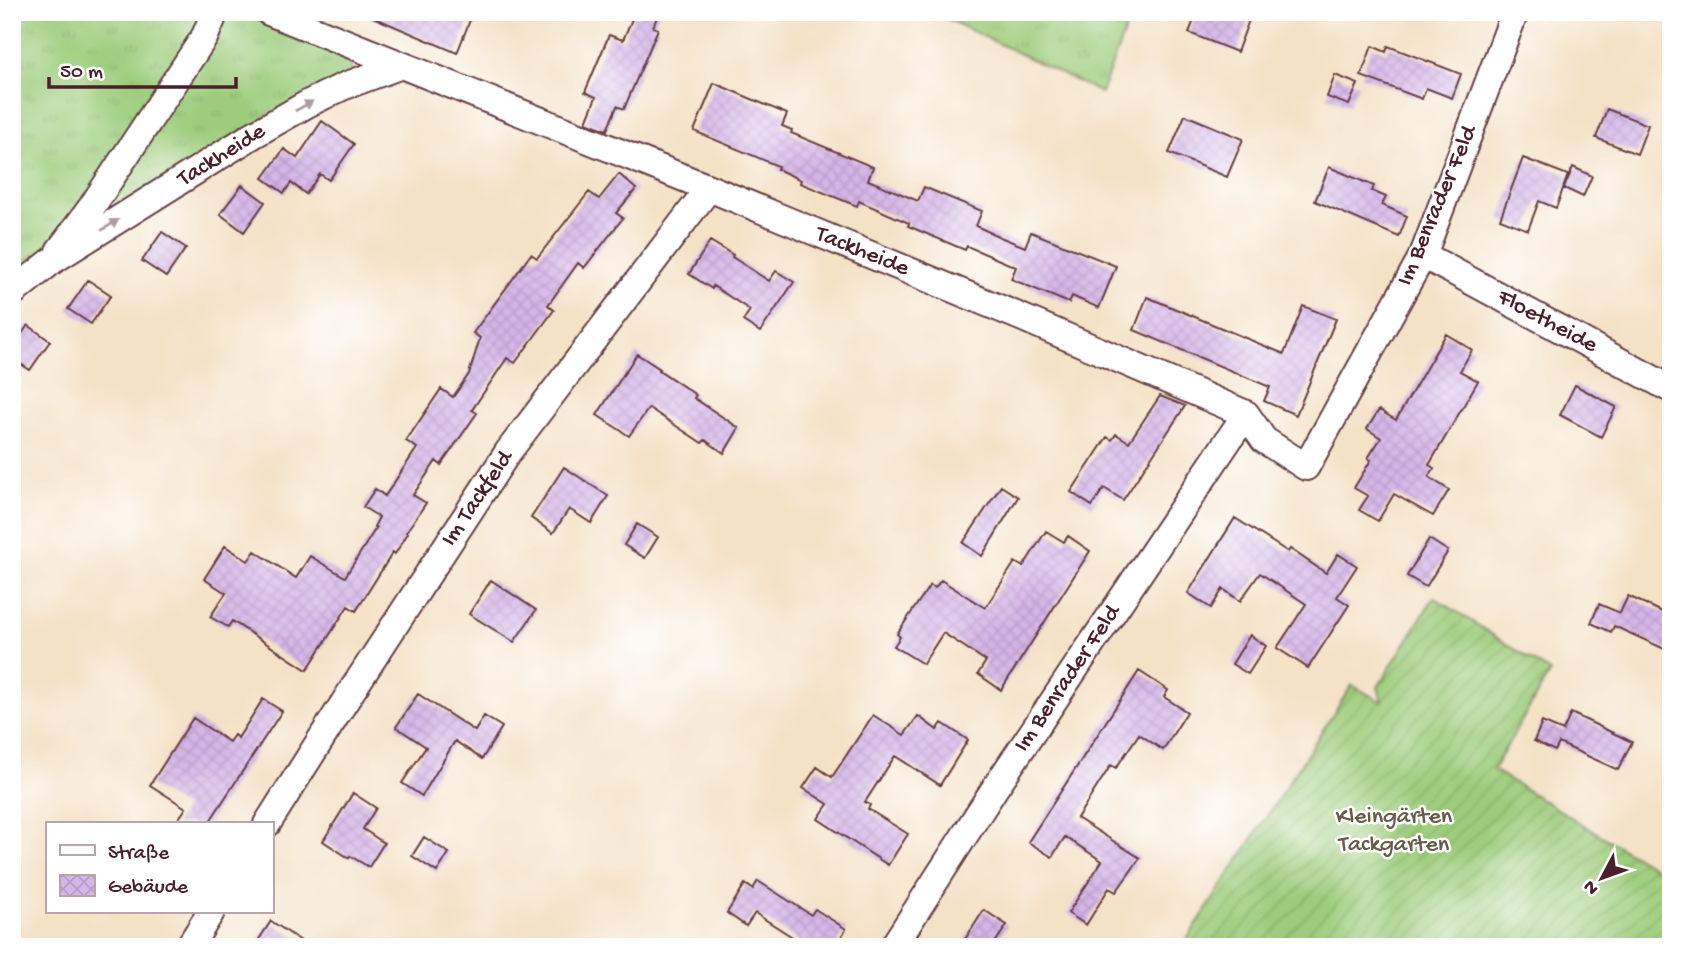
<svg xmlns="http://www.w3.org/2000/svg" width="1683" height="959" font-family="'Gochi Hand',sans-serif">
  <defs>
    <pattern id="grass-tufts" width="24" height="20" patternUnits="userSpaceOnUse" patternTransform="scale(1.75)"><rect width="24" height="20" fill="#9dcd7b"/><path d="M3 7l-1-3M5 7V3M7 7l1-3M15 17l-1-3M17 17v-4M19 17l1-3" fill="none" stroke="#89b06a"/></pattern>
    <pattern id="garden-furrows" width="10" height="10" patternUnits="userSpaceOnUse" patternTransform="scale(1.75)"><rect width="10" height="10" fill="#9dcd7b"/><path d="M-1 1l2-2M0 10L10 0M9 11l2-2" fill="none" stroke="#89b06a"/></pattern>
    <pattern id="building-cross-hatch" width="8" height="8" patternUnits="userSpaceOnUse" patternTransform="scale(1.75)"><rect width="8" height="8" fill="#d5b6e8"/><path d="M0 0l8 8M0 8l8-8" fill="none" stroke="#b89cc7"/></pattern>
  </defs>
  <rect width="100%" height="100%" fill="#fff"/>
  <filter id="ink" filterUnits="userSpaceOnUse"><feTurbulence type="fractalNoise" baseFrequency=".0143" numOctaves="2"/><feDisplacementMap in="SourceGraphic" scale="14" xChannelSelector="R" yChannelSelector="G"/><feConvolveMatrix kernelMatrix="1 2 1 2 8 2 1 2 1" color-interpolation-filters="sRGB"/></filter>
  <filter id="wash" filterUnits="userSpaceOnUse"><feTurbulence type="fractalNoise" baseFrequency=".00686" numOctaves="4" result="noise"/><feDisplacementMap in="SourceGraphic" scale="28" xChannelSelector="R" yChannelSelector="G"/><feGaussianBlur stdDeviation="1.57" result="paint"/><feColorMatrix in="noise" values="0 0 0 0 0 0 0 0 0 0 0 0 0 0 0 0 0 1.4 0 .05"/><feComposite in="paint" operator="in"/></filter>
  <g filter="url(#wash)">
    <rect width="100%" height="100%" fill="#f4e2c7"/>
    <path fill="url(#grass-tufts)" stroke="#747653" stroke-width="2" d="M12,12H319L359,82L12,268Z
      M933,12H1132L1101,93Z"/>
    <path fill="url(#garden-furrows)" stroke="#747653" stroke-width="2" d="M1434,597L1550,672L1493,770L1671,878V947H1182L1352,685L1382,702L1378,687Z"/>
    <g id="blocks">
      <path fill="url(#building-cross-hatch)" d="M361,12H452L470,20L457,53Z
        M635,12H659L653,27L658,29L624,109L617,106L607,130L586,122L596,97L585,92L609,35L623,40Z
        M1197,12H1252L1237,52L1189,33Z
        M1372,46L1386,52L1388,46L1461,74L1452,98L1426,88L1422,99L1361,76Z
        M1335,75L1358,84L1349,105L1327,97Z
        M714,83L787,114L782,126L792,130L791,133L873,167L868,180L918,201L924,187L982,211L976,226L1000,237L1025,247L1031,232L1116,266L1099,308L1072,296L1069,303L1011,279L1016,267L967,246L965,250L908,226L909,223L859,201L857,206L800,183L801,180L777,169L778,166L694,131Z
        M1607,109L1648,125L1637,154L1596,138Z
        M1185,115L1243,139L1227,177L1169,153Z
        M322,121L354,144L329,180L320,174L306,194L291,183L284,193L263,178L284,149L297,158Z
        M1523,158L1568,175L1556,208L1539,201L1528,230L1500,219Z
        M1329,167L1374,186L1372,191L1386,197L1382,205L1407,216L1399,237L1315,201Z
        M1573,167L1592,176L1583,197L1564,188Z
        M619,174L636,189L616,213L623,218L584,268L578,263L548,305L554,310L515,363L507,358L472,410L477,413L441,465L436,461L413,495L426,503L406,532L408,533L395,554L393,552L356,611L348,606L307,670L232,621L228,627L210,617L226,593L204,579L225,546L248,561L255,551L296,578L310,556L345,577L376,528L374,527L379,517L363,507L375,489L385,496L417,448L406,441L441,389L453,397L469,374L480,338L473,333L531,254L537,258L589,192L599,199Z
        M242,185L265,202L244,232L220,214Z
        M162,232L186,248L166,277L142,261Z
        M710,241L733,255L732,257L769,281L776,271L794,282L760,332L743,321L750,310L713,286L712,289L689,274Z
        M88,280L111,295L91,324L68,309Z
        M1147,297L1284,354L1303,306L1336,319L1296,415L1264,401L1270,387L1134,330Z
        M28,325L50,341L30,370L12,358V348Z
        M1446,334L1472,350L1460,371L1478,381L1429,465L1434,468L1429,477L1449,490L1433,516L1394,494L1378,521L1359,510L1368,496L1354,488L1371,460L1368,458L1381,438L1367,429L1379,410L1396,420Z
        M637,354L660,369L659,370L696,395L694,398L739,428L724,453L705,440L702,443L649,408L629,436L597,415Z
        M1575,385L1616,407L1601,437L1560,415Z
        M1160,396L1185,406L1123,500L1104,488L1092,506L1071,492L1107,437L1112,440L1116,434L1129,442Z
        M564,467L608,496L591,523L569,509L553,533L531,518Z
        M1001,486L1018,497L982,556L963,543Z
        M1235,518L1288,552L1290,549L1326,573L1338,554L1357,566L1337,597L1349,605L1308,668L1277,648L1306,604L1260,573L1240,601L1223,589L1211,608L1188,593Z
        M637,524L658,537L645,558L624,545Z
        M1046,531L1064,542L1068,536L1090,551L1001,690L978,674L986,661L943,633L923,664L894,646L900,637L897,634L930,585L935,588L941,580L985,608L1015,562L1023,567Z
        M1429,539L1448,551L1426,587L1407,576Z
        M491,580L536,610L514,642L469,614Z
        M1628,596L1671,616V652L1614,626L1611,632L1591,623L1599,604L1620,613Z
        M1250,635L1266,646L1248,674L1232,664Z
        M1139,671L1168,690L1164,697L1187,712L1163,750L1139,734L1116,768L1111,765L1077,818L1140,858L1116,892L1109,888L1086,925L1068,913L1102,861L1065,837L1052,857L1028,842Z
        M418,694L475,731L484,716L502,727L482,759L455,741L422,796L402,783L426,747L396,727Z
        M263,699L282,711L208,824H175L186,808L150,785L193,718L229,742L234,735L238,738Z
        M1571,713L1632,742L1618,770L1559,743L1555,751L1534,741L1542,722L1563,731Z
        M873,715L904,735L918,716L937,730L942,723L968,740L940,785L895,756L865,802L870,805L868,809L908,834L888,865L818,819L828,804L803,788L817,767L832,777Z
        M353,793L376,808L363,829L384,843L369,867L350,856L349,858L323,841Z
        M424,837L449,853L437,872L412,856Z
        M758,881L811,915L815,909L846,929L835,947H808L755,913L746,926L727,913L745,884L753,889Z
        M984,910L1007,925L992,947H960Z
        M271,921L310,947H254Z"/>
    </g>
  </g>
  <g filter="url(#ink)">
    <use href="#blocks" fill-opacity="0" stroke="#643c42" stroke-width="2"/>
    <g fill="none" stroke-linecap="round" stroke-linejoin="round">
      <defs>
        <path id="minor" d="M269,12L709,188L1023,318L1246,414L1264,440L1306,467L1423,255L1515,12
          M59,251L91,208L205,36L215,12
          M1423,255L1671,389
          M12,293L52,261L253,135L309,103L342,87L399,66
          M267,824L349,695L508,452L709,188
          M189,947L211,912
          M893,947L995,788L1246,414"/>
      </defs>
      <use href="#minor" stroke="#643c42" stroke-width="30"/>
      <use href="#minor" stroke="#fff" stroke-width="26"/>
    </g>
    <defs><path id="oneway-solid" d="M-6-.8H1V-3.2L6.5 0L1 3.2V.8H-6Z" transform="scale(1.75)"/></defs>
    <g fill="#ae9aa0">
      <use href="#oneway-solid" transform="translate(304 106) rotate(-29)"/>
      <use href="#oneway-solid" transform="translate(110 225) rotate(-32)"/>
    </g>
  </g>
  <g text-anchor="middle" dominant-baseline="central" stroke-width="5" stroke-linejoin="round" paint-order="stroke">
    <g font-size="24" fill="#4a1f2b" stroke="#fff">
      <text transform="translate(222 156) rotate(-32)">Tackheide</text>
      <text transform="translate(1438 206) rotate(-67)">Im Benrader Feld</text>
      <text transform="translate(862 252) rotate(22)">Tackheide</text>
      <text transform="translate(1547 322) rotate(28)">Floetheide</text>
      <text transform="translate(478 499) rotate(-56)">Im Tackfeld</text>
      <text transform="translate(1068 679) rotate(-56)">Im Benrader Feld</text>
    </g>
    <g font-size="24" fill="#675c47" stroke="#fff">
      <text x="1394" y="817">Kleingärten<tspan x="1394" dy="28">Tackgarten</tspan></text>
    </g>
  </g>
  <rect width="1683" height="959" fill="none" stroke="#fff" stroke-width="42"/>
  <rect x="46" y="822" width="228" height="91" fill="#ffffff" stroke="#b7a5aa" stroke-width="2"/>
  <rect x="60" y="845" width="35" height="10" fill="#ffffff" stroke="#b7a5aa" stroke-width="2"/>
  <text x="108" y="858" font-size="21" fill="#4a1f2b">Straße</text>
  <rect x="60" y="875" width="35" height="21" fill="url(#building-cross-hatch)" stroke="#b7a5aa" stroke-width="2"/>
  <text x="108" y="892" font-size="21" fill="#4a1f2b">Gebäude</text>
  <g transform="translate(1602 878) rotate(229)" stroke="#ffffff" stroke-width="5" paint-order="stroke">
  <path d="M0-5L12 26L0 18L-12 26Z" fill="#4a1f2b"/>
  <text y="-10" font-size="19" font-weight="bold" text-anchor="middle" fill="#4a1f2b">N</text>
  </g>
  <path d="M49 77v10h187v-10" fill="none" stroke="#4a1f2b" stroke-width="3.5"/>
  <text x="60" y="77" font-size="21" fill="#4a1f2b" stroke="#ffffff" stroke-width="5" paint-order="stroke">50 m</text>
</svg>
